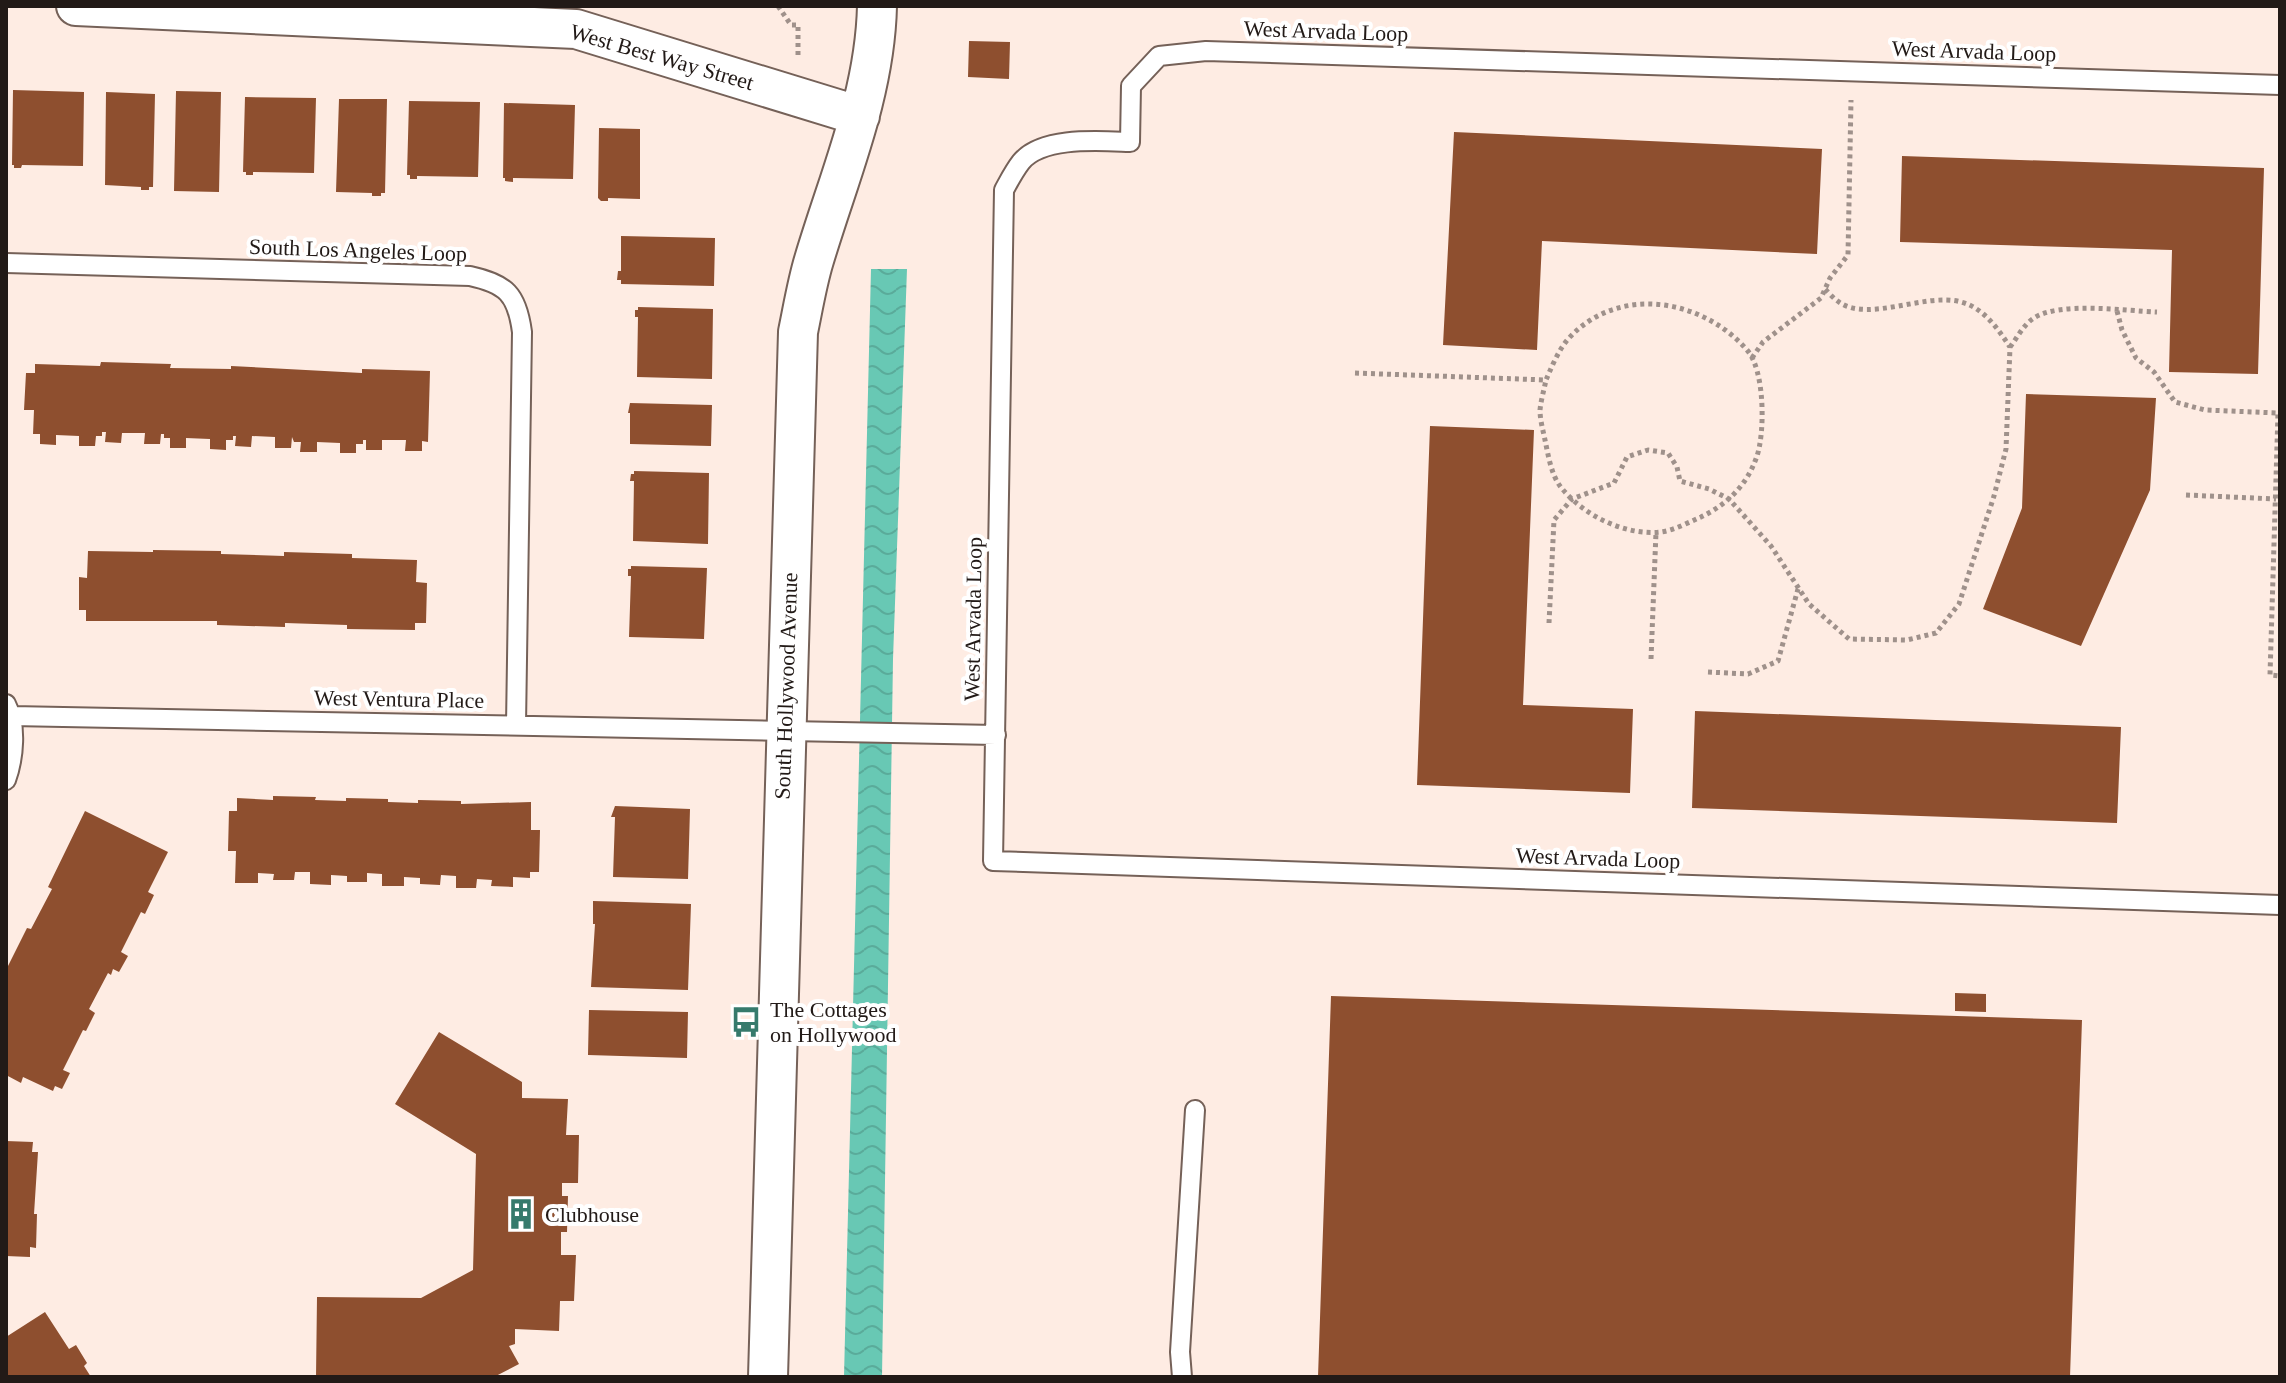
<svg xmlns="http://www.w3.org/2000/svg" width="2286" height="1383" font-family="Georgia,serif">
  <defs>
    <pattern id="water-waves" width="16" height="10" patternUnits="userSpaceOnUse" patternTransform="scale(2)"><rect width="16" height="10" fill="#68c8b4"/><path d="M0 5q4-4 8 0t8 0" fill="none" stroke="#5aab9a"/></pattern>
  </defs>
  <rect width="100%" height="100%" fill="#feece3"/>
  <path fill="url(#water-waves)" d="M871,269H907L893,659L882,1377H844Z"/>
  <path fill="#8e4f2f" d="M969,41L1010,42L1009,79L968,77Z
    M13,90L84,92L83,166L22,165L21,168H14V165H12Z
    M176,91L221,92L219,192L174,191Z
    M106,92L155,94L153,187H149V190H141V187L105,185Z
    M245,97L316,98L314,173L253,172V175H246V172H243Z
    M339,99H387L385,193H381V196H372V193L336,192Z
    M409,101L480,102L478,177L417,176V179H410V175H407Z
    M504,103L575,105L573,179L513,178V182L505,181V178H503Z
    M599,128L640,129V199L608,198V201H601L598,198Z
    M1454,132L1822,149L1817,254L1542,241L1537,350L1443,345Z
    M1902,156L2264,168L2258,374L2169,372L2172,250L1900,242Z
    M621,236L715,238L714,286L621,284V280H617L618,271H621Z
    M638,307L713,309L712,379L637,377L638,317H635V310H638Z
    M101,362L171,364L170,368L231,369V366L362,373V369L430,371L428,442L422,441V451H405L406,440H382V450H366V440H363V444H356V453H340V443L317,442V452H300L301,442H294L292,437L291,448H275V437L252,436L251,447L235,446L236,436H233V440H226V450L210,449V439L186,438V448H170V438H164V434H161L160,444H144L145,433H122L121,443L105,442L106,432H102V436H96L95,446H79V436L56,435V445L40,444V434H33L34,410H24L26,373H35V364L100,366Z
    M2026,394L2156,398L2150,490L2081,646L1983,609L2022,508Z
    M630,403L712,405L711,446L630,444V413H628Z
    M1430,426L1534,430L1523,705L1633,709L1630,793L1417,785Z
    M634,471L709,473L708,544L633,541L634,481H630L631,474H634Z
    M153,550L221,551V554L284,556V552L352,554V558L417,560L416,582L427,583L426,623H415V630L347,629V625L285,623V627L217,625V621H86V610H79V577L87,578L88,551L153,552Z
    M631,566L707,568L704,639L629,637L631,576H628V569H631Z
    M1695,711L2121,727L2117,823L1692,808Z
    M273,796L316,797L315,800L346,801V798L388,799V802L418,803V800L461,801V804L531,802V830H540L539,872H530V878L513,877V887L491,886L492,880L477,879L476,888H456V876L441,875L440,885L420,884V878L404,877V886H382V874L367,873V882H347V876L331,875V885L310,884V872H295L294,880H273L274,874L258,873V883H235L236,851H228L229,811H237V798L273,800Z
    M615,806L690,809L688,879L613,877L615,817H611Z
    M85,811L168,852L148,892L154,895L145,914L141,912L121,952L128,956L119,972L113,969L111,975L108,973L89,1009L95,1013L86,1031L83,1030L63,1070L70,1073L62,1089L55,1086L53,1091L23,1077L21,1083L6,1075V970L27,928L31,929L52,889L48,887Z
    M593,901L691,904L688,990L591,987L595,924H593Z
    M1955,993L1986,994V1012L1955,1011Z
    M1331,996L2082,1020L2070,1377H1318Z
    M589,1010L688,1012L687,1058L588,1055Z
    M439,1032L522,1082V1098L568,1099L566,1135H579L578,1183H562V1196H568L567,1232H561V1255H576L574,1301H560L559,1331L515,1329V1344L509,1346L519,1364L494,1377H316L317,1297L421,1298L473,1270L476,1154L395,1104Z
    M6,1141L33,1142L32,1152H38L34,1214H37L36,1248L30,1247V1257L6,1256Z
    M45,1312L69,1349L76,1345L87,1363L84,1366L91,1377H6V1337Z"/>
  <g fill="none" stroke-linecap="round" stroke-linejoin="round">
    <defs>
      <path id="lane" d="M2280,85L1206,51L1159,56L1131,86L1130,142C1100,141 1042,136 1021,162C1014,171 1009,181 1004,190L993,861L2280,905
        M6,263L470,276C506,284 517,294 522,332L516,725
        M6,704C17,725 14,758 6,780
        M12,716L996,735
        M1182,1377L1180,1352L1195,1110"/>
      <path id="street" d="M76,6L576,29L860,116
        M768,1377L798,332C803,308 807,283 814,260C839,176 875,95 877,6"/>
    </defs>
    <use href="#lane" stroke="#756158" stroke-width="22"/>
    <use href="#street" stroke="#756158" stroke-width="42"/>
    <path stroke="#9f918b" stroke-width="5" stroke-dasharray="4 4" stroke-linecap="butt" d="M778,6L791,25H798V57
      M2117,311L2122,330L2136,358L2154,372L2175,402L2205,410L2278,413L2270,675L2280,676
      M2010,347C2017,338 2024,324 2034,318C2060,301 2126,311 2157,312
      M1752,358L1763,342L1821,298L1830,278L1848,255L1851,100
      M1355,373L1546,380C1552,366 1559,349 1569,338C1619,284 1703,299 1747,350C1765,370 1765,432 1757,456C1747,485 1728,504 1701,517C1689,522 1675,530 1661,532C1625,536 1582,515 1560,486C1551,474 1548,454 1545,440C1543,430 1540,420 1540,410C1541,400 1544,390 1546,380
      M2186,495L2276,499
      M1549,623L1554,520L1572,499L1614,483L1627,457L1648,450L1668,453L1677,467L1680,481L1709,489L1729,499L1771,546L1809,604L1849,639L1907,640L1936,633L1959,604L1994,496L2006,449L2010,347C1998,329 1984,308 1961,302C1926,292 1868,323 1839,302C1834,299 1829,293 1825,289
      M1651,659L1656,532
      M1708,672L1748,674L1778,661L1798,589"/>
    <use href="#lane" stroke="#fff" stroke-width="18"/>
    <use href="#street" stroke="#fff" stroke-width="38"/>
  </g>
  <defs>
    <symbol id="bus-bare" viewBox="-9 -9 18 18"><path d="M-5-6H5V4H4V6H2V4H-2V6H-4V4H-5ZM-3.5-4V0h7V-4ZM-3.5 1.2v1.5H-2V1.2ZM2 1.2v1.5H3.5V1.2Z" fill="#367a6c" stroke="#fff" stroke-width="2.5" paint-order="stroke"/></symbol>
    <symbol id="building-bare" viewBox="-9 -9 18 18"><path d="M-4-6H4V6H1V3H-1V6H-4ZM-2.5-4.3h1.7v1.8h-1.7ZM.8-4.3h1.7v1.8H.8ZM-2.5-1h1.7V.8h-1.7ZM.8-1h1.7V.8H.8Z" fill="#367a6c" stroke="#fff" stroke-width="2.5" paint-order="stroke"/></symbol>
  </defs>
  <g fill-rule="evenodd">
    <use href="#bus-bare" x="724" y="1000" width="44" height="44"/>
    <use href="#building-bare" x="499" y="1192" width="44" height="44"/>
  </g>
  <g text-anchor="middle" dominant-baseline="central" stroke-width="8" stroke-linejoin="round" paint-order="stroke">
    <g font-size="22" fill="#221a17" stroke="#fff">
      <text transform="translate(1326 31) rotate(2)">West Arvada Loop</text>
      <text transform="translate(1974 51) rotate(2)">West Arvada Loop</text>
      <text transform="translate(662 57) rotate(16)">West Best Way Street</text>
      <text transform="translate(358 250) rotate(2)">South Los Angeles Loop</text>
      <text transform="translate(973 619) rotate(-89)">West Arvada Loop</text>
      <text transform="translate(786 686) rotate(-88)">South Hollywood Avenue</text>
      <text transform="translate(399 699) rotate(1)">West Ventura Place</text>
      <text transform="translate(1598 858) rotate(2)">West Arvada Loop</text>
    </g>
    <g font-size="22" fill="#221a17" stroke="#fff" text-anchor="start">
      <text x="770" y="1009">The Cottages<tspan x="770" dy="25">on Hollywood</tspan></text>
      <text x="545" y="1214">Clubhouse</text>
    </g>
  </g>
  <rect width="2286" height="1383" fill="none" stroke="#221a17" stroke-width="16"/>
</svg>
